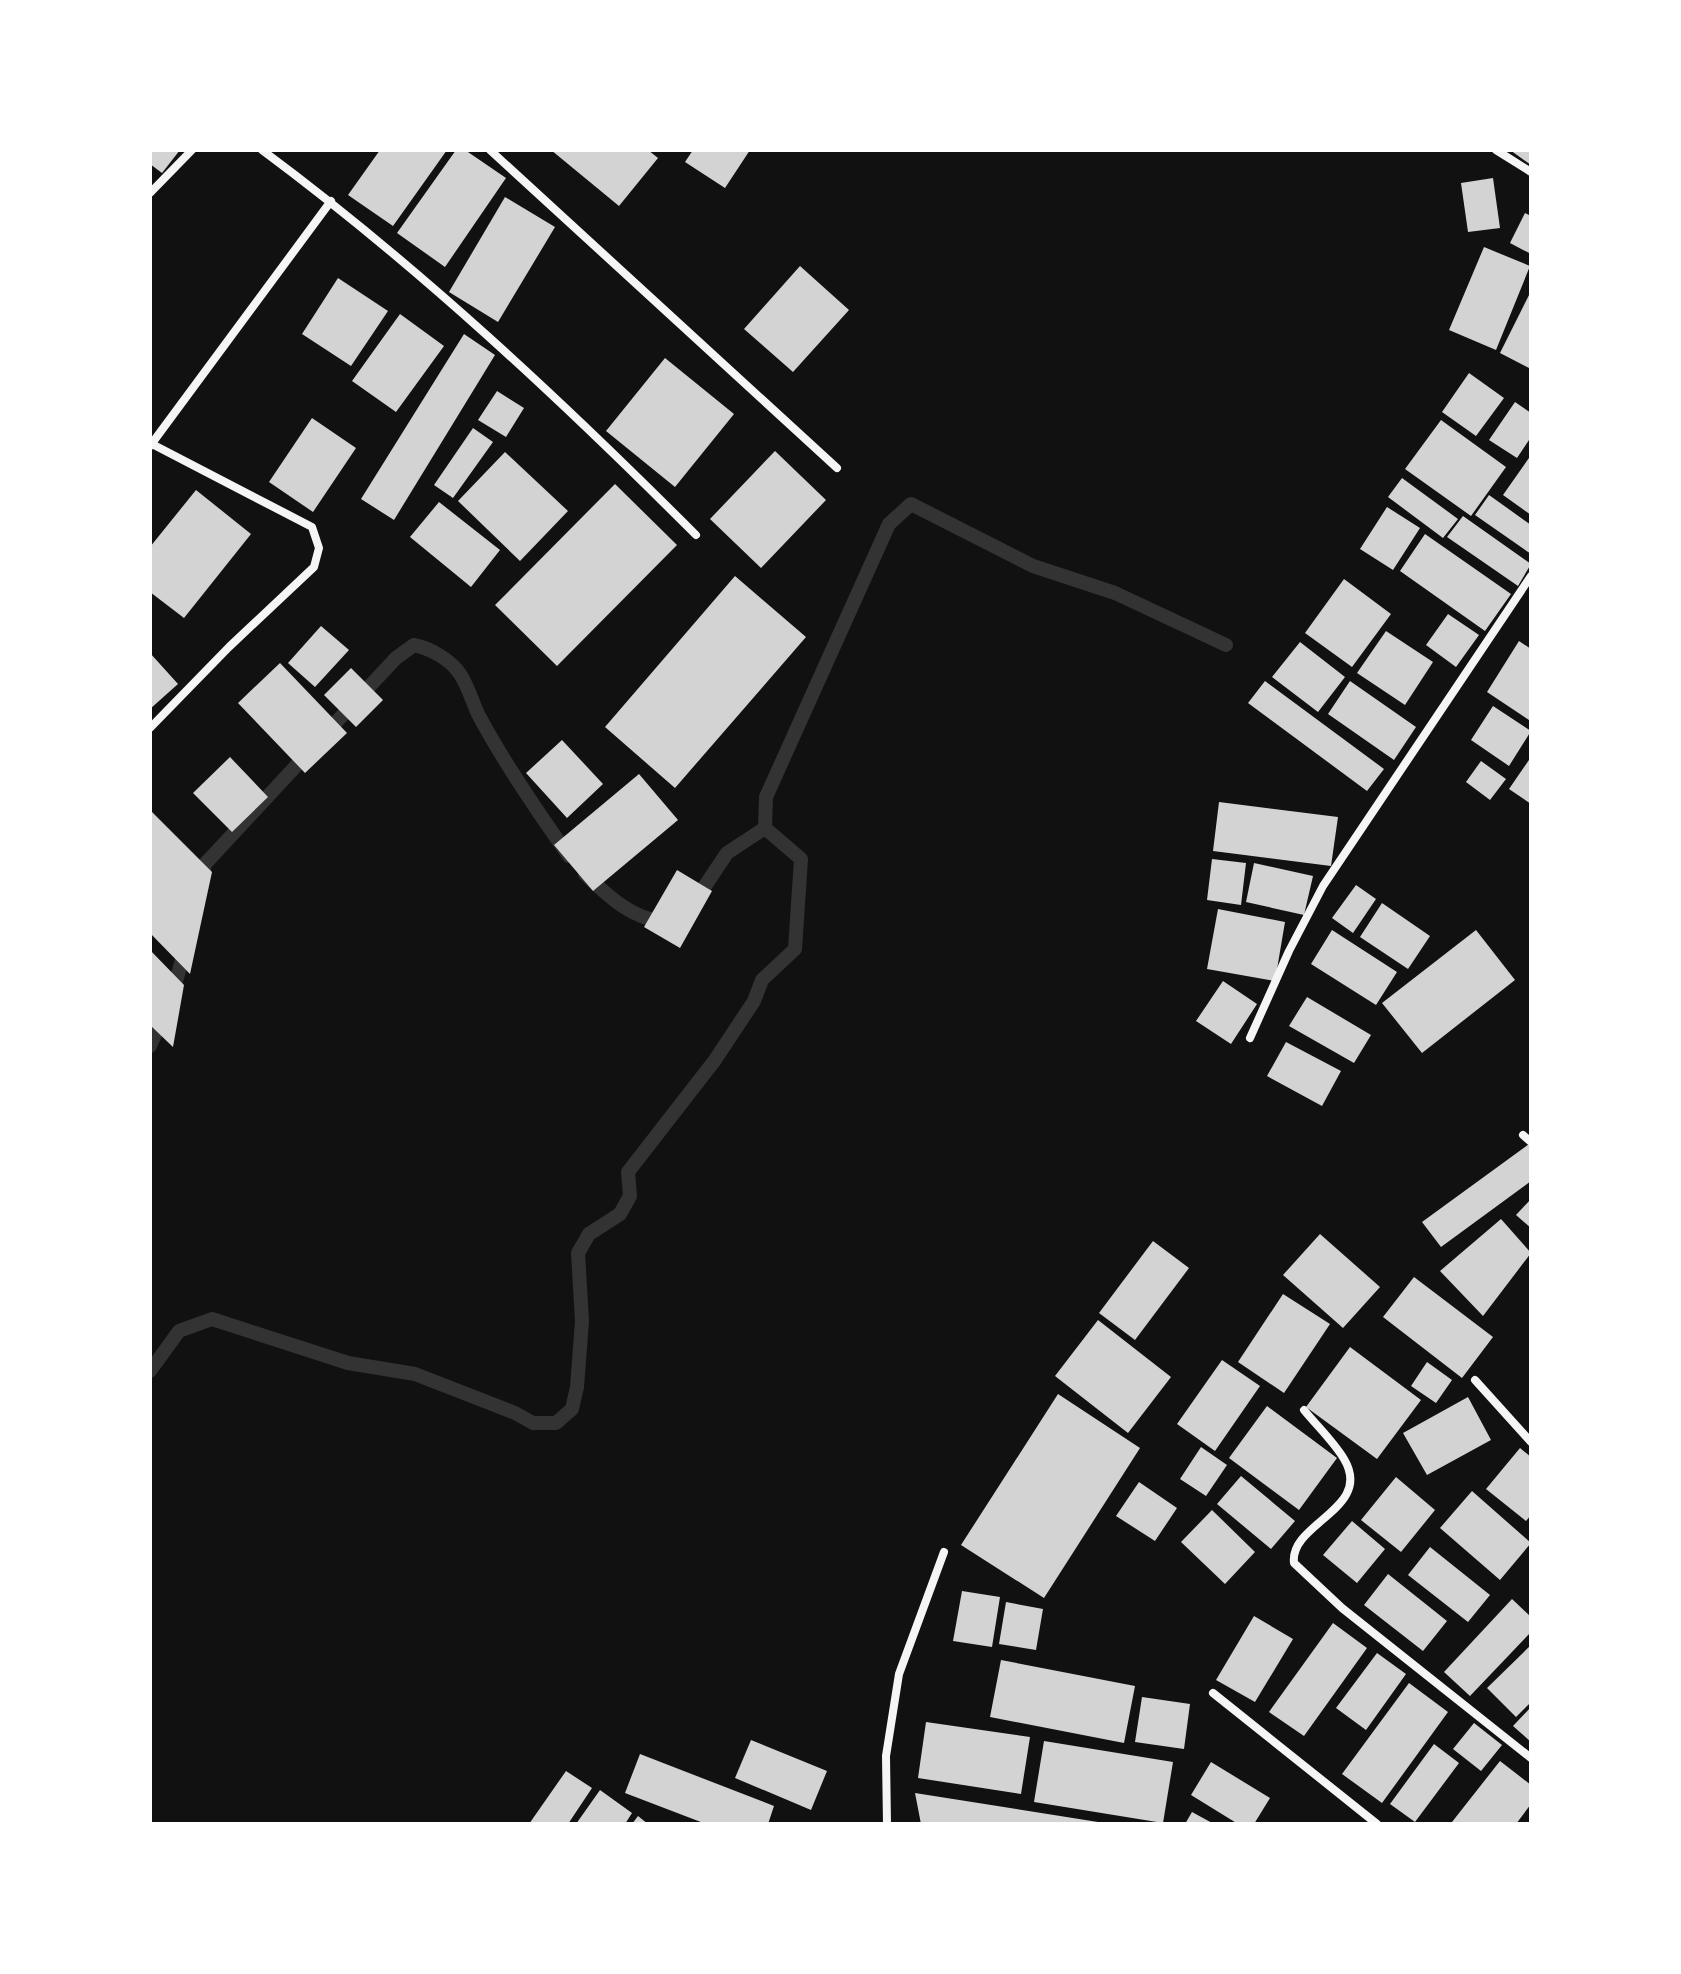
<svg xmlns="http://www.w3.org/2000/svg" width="1681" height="1974" font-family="Jost,sans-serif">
  <rect width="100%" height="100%" fill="#111"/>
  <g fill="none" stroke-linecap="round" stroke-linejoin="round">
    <path stroke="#333" stroke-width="14" d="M325,734L396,658L414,645C430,648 451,660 460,674C468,686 472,701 478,714C504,763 537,811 569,856
      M585,874C609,897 632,919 665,922
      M201,883L205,864L308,753
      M695,901L727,853L765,828
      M172,995L185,950
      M150,1046L164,1014
      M150,1371L179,1331L212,1319L348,1363L415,1374L515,1413L533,1423H556L572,1409L577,1387L582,1321L578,1253L589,1234L620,1214L630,1196L628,1172L715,1060L754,1001L762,980L795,949L801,859L765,828L766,797L889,524L911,504L1033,566L1115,593L1226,645"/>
  </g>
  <path fill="#d3d3d3" d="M150,150H180L162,173L150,164Z
    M380,150H447L393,226L348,195Z
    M456,150H465L506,178L445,267L397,233Z
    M551,150H648L658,158L619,206Z
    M693,150H750L725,188L685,162Z
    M1510,150H1531V165Z
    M1493,178L1500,228L1468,232L1461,183Z
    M505,197L555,227L498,322L449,292Z
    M1525,213L1531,216V254L1510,243Z
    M1484,247L1530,266L1496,350L1449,330Z
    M800,266L849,310L793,372L744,329Z
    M338,278L388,311L351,366L302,334Z
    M1531,291V369L1500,353Z
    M400,314L444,346L396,412L352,381Z
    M464,334L495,355L394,520L361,499Z
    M665,358L734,414L675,487L606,431Z
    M1469,373L1504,398L1476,436L1442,412Z
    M497,391L524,408L506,437L478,420Z
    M1515,402L1531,413V437L1517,458L1489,440Z
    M312,418L356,448L313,512L269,482Z
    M1441,420L1506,467L1471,516L1405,469Z
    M473,428L493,442L453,498L434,485Z
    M775,451L826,500L761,568L710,519Z
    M505,452L568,511L520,561L458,501Z
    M1531,455V515L1503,495Z
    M1402,478L1458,519L1443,538L1388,497Z
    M615,484L677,545L557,666L495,605Z
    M196,490L251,534L184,618L150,592V547Z
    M1489,495L1531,525V554L1475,515Z
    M439,502L500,550L471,587L410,537Z
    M1387,507L1420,528L1393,570L1360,549Z
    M1463,516L1531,564L1518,586L1447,537Z
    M1425,534L1511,594L1485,631L1400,571Z
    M735,576L806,637L675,788L605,727Z
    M1344,579L1391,614L1352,667L1305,633Z
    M1448,614L1479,635L1456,667L1426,645Z
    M321,626L349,650L315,687L288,663Z
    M1386,631L1433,662L1405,705L1357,673Z
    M1519,641L1531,649L1529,720L1487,692Z
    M1300,642L1345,677L1318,712L1272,677Z
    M150,653L178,684L150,709Z
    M280,663L347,733L305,773L238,703Z
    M351,668L383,700L356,727L324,695Z
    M1265,681L1384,769L1367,791L1248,703Z
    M1350,681L1416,727L1394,760L1328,714Z
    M1493,706L1531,731L1509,766L1471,740Z
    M562,740L603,784L567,818L526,773Z
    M230,757L268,797L232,832L193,793Z
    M1531,757V804L1509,789Z
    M1481,761L1506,779L1490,800L1466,782Z
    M639,774L678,820L593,891L554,845Z
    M1219,802L1338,817L1331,866L1213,851Z
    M150,810L212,872L190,974L150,933Z
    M1212,859L1246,863L1241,905L1207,900Z
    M1254,863L1313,876L1304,915L1246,902Z
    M677,870L712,891L680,948L644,927Z
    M1356,885L1376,899L1353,933L1332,918Z
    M1382,903L1430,936L1408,969L1360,937Z
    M1218,909L1285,922L1275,981L1207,969Z
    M1332,930L1397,972L1376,1005L1311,964Z
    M1476,930L1515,980L1422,1053L1382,1003Z
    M150,950L184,985L173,1047L150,1025Z
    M1223,981L1257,1004L1231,1044L1196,1021Z
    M1307,997L1371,1035L1354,1063L1289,1026Z
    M1286,1042L1341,1071L1322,1106L1267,1076Z
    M1529,1144L1531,1181L1441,1247L1422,1222Z
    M1531,1199V1228L1516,1215Z
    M1501,1219L1531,1253L1483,1316L1440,1271Z
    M1320,1234L1380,1287L1343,1328L1283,1275Z
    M1153,1241L1189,1268L1135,1340L1099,1313Z
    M1414,1277L1493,1337L1462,1378L1383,1317Z
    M1283,1294L1330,1324L1284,1393L1238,1362Z
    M1098,1320L1171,1377L1128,1433L1055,1376Z
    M1350,1347L1421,1400L1377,1459L1306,1407Z
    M1222,1360L1260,1386L1215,1451L1177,1424Z
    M1427,1362L1452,1380L1436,1403L1411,1386Z
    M1058,1394L1140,1448L1044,1598L961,1545Z
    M1468,1397L1491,1440L1427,1475L1403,1433Z
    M1267,1406L1337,1458L1299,1510L1229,1458Z
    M1201,1447L1227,1465L1206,1496L1180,1479Z
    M1520,1448L1531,1457V1515L1526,1521L1486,1489Z
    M1241,1476L1295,1521L1271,1549L1217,1504Z
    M1396,1477L1435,1510L1401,1552L1361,1520Z
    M1139,1482L1177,1508L1155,1541L1116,1516Z
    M1472,1491L1531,1543L1500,1580L1440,1528Z
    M1212,1510L1255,1552L1225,1584L1181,1542Z
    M1352,1521L1385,1549L1357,1583L1323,1555Z
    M1430,1547L1490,1595L1468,1622L1408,1575Z
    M1388,1574L1447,1621L1423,1651L1364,1605Z
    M962,1591L1000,1597L992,1647L953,1641Z
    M1512,1599L1531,1617V1632L1470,1696L1444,1672Z
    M1006,1602L1043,1609L1036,1650L999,1644Z
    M1254,1616L1293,1639L1255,1702L1216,1680Z
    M1333,1623L1367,1648L1304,1736L1269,1712Z
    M1531,1645V1702L1516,1717L1487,1688Z
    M1377,1653L1406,1674L1366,1730L1336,1708Z
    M1001,1660L1135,1686L1124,1743L990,1717Z
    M1409,1683L1448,1712L1382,1803L1342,1774Z
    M1142,1697L1190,1704L1184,1749L1135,1742Z
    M1531,1707V1742L1513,1726Z
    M926,1722L1030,1737L1021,1794L918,1778Z
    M1474,1723L1502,1745L1481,1771L1453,1749Z
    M751,1740L827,1771L811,1810L735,1778Z
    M1044,1741L1173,1762L1163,1823L1034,1802Z
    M1434,1744L1459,1763L1415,1822L1390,1804Z
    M640,1754L774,1806L768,1824H706L625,1793Z
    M1500,1761L1531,1785V1804L1516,1824H1455L1452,1822Z
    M1211,1762L1270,1798L1254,1824H1238L1191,1795Z
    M566,1771L592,1788L568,1824H529Z
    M600,1790L632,1813L625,1824H576Z
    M915,1793L1098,1822V1824H921Z
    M1192,1812L1214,1824H1185Z
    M638,1816L648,1824H632Z"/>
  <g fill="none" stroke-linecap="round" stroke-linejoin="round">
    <path stroke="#f5f5f5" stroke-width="8" d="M262,150C417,265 559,398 696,535
      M490,150L837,468
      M1496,150L1531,172
      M150,193L192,150
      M150,446L331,201
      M150,728L229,647L314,567L319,548L312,527L152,444
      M1250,1038L1289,951L1323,886L1531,576
      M1523,1135L1531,1142
      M1475,1380L1531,1442
      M1304,1410C1317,1426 1334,1442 1344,1459C1374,1509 1289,1523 1294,1563L1342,1608L1531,1758
      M1213,1693L1377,1824
      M887,1824L886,1756L899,1674L944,1552"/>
  </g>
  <rect width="1681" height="1974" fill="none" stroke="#ffffff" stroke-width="304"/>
</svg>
